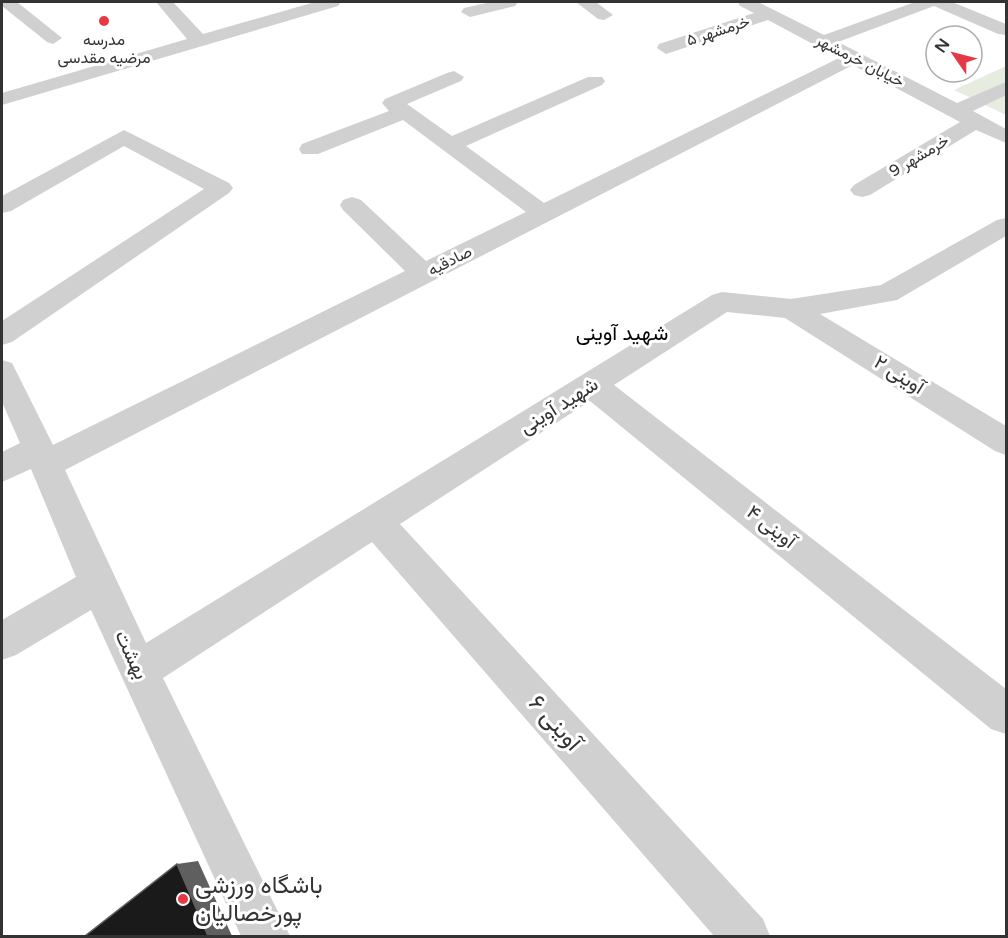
<svg xmlns="http://www.w3.org/2000/svg" width="1008" height="938" font-family="'Varela Round',Vazirmatn,sans-serif">
  <rect width="100%" height="100%" fill="#fff"/>
  <path fill="#e6ecdf" d="M1006,66V115L954,90Z"/>
  <g fill="none" stroke-linecap="round" stroke-linejoin="round">
    <path fill="#d0d0d0" fill-rule="evenodd" d="M2,2H17L62,38L53,44L47,42L2,6Z
      M156,2H173L203,34L315,2H341L338,6L2,105V93L187,39Z
      M491,2H518L515,6L470,17L461,12L464,8Z
      M576,2H596L613,15L604,20L598,19Z
      M738,2H758L824,35L915,2H952L1006,24V35L998,34L934,6L838,42L957,103L1006,82V95L973,111L1006,129V143L976,130L870,195L862,197L854,195L850,190L854,185L960,122L853,65L65,470L146,643L712,295L722,292L791,299L881,285L997,220L1006,218V236L897,300L820,314L1006,426V455L995,451L785,318L727,312L614,385L1006,689V734L991,729L590,401L400,524L763,919L770,936H714L372,542L163,678L290,936H241L91,610L16,655L2,660V620L76,577L31,469L2,482V452L20,443L2,402V360L12,363L53,445L405,271L343,210L340,205L343,200L352,197L361,200L426,261L526,212L403,120L318,154H302L299,149L302,144L389,111L382,103L385,99L447,73L454,71L464,77L461,81L407,104L452,136L588,77H602L605,81L602,85L466,146L544,203L839,58L768,20L666,54L657,48L659,44L754,13L740,6Z
      M124,130L229,183L233,188L229,193L12,342L2,345V321L204,189L124,146L11,211L2,213V196Z"/>
  </g>
  <path fill="#5f5f5f" d="M198,861L232,936H208L177,864Z"/>
  <path fill="#1a1a1a" stroke="#5f5f5f" stroke-width="1.5" d="M177,864L208,936H85Z"/>
  <g fill="#e63946" stroke="#fff" stroke-width="2">
    <circle cx="104" cy="21" r="6"/>
    <circle cx="183" cy="899" r="6"/>
  </g>
  <g text-anchor="middle" dominant-baseline="central" stroke-width="6" stroke-linejoin="round" paint-order="stroke">
    <g font-size="16" fill="#333" stroke="#fff">
      <text transform="translate(718 31) rotate(-18)">خرمشهر ۵</text>
      <text transform="translate(860 61) rotate(27)">خیابان خرمشهر</text>
      <text transform="translate(919 156) rotate(-31)">خرمشهر 9</text>
      <text transform="translate(450 261) rotate(-27)">صادقیه</text>
    </g>
    <g font-size="16" fill="#333" stroke="#fff">
      <text x="104" y="40">مدرسه<tspan x="104" dy="18">مرضیه مقدسی</tspan></text>
    </g>
    <g font-size="20" fill="#333" stroke="#fff">
      <text transform="translate(899 375) rotate(32)">آوینی ۲</text>
      <text transform="translate(559 406) rotate(-32)">شهید آوینی</text>
      <text transform="translate(771 527) rotate(38)">آوینی ۴</text>
      <text transform="translate(131 655) rotate(65)">بهشت</text>
    </g>
    <g font-size="21" fill="#000" stroke="#fff">
      <text x="622" y="333">شهید آوینی</text>
    </g>
    <g font-size="24" fill="#333" stroke="#fff">
      <text transform="translate(555 723) rotate(48)">آوینی ۶</text>
    </g>
    <g font-size="24" fill="#333" stroke="#fff" text-anchor="start">
      <text x="195" y="885">باشگاه ورزشی<tspan x="195" dy="28">پورخصالیان</tspan></text>
    </g>
  </g>
  <rect width="1008" height="938" fill="none" stroke="#333333" stroke-width="6"/>
  <g transform="translate(954 54) rotate(305)"><circle r="28" fill="#ffffff" stroke="#adadad" stroke-width="1.5"/>
  <path d="M0-4.5L10 22L0 15L-10 22Z" fill="#e63946"/>
  <text y="-9" font-size="16" font-weight="bold" text-anchor="middle" fill="#333333">N</text>
  </g>
</svg>
